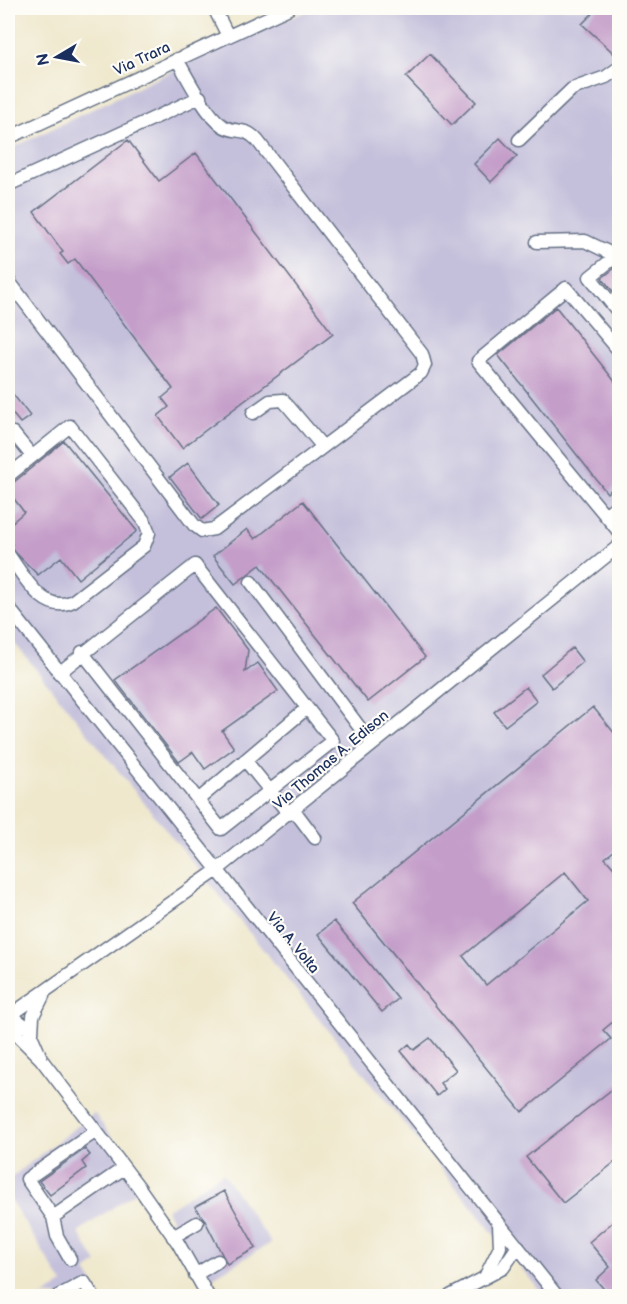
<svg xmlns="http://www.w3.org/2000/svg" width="627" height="1304" font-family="'Balsamiq Sans',sans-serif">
  <rect width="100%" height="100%" fill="#fdfcf7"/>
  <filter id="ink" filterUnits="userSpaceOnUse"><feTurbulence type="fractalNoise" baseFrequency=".0167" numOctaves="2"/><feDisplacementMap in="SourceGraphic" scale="12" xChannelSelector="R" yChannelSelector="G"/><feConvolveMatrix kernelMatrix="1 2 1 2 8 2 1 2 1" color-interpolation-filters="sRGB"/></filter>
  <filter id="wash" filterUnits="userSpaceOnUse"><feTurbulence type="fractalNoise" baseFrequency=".008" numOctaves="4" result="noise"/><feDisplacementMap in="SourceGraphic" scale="24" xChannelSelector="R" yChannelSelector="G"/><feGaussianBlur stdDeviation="1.35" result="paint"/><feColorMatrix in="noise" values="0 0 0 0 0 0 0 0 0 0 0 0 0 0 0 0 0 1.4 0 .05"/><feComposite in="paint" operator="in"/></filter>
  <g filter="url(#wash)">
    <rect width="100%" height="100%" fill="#efe8cd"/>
    <path fill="#c4c0db" d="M314,8H619V1296H544L8,635V150L211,52Z
      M94,1113L147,1184L78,1232L97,1263L86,1271L100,1296H42L63,1284L8,1196V1180Z
      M223,1173L271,1243L206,1281L166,1210Z"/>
    <g id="blocks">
      <path fill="#c49ec9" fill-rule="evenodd" d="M598,8H620V59L582,24Z
        M430,54L476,102L452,125L406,77Z
        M500,138L517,156L491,182L474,164Z
        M128,140L159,181L196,153L333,334L182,448L158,416L169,407L162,398L173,389L75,259L68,264L60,254L63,252L34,212Z
        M620,264V300L602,278Z
        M556,307L620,388V482L607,493L498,355Z
        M8,388L30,416L20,423L8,408Z
        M64,441L137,531L78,579L61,557L38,575L9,546L12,544L8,538V526L24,512L8,491V487Z
        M188,463L219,505L202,519L170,477Z
        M303,501L425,657L368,702L260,565L235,584L213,556L247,529L255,539Z
        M216,608L248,650L245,672L258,663L278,691L222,731L234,748L205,769L193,752L179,762L115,680Z
        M572,648L583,662L552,688L541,674Z
        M526,687L537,701L505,726L494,712Z
        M593,707L620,740V846L605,858L620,875V1016L603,1030L611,1039L522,1112L352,903ZM565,872L588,901L486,985L463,956Z
        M334,921L398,999L382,1012L318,934Z
        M430,1038L456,1070L440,1083L445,1089L437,1096L401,1051L409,1044L414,1050Z
        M620,1083V1158L563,1203L526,1157Z
        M85,1149L90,1155L82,1162L86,1168L50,1195L39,1181Z
        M224,1191L256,1248L227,1264L204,1219L195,1207Z
        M620,1216V1296H610L596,1280L610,1267L589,1242Z"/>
    </g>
  </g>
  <g filter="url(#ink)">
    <use href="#blocks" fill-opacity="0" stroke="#657085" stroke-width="1.5"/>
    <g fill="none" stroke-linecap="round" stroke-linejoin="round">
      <defs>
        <path id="minor" d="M214,8L228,36
          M8,138L289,8
          M519,140L572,89L606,77L620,67
          M8,185L200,97
          M537,242L585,241L616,256
          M620,253L590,277L620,314
          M8,280L194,525L202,531L214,529L421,373L425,365L422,354L257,140C244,126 236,134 223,126C206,115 187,77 177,59
          M620,352L566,288L478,361L620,533
          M253,413L270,401L283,400L323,447
          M13,433L32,456
          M8,476L70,426L145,522L149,533L144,546L73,601C43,616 23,574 8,554
          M605,515L620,503
          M251,582L372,744
          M8,607L557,1296
          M59,673L195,565L333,741L221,829L82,652
          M245,760L289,814
          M198,800L307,708
          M294,810L315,838
          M11,1015L17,1035L41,1059L138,1186L178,1243L208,1296
          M11,1015L28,1028L41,1058
          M8,1017L216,871L620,545
          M32,1034L33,1016L43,996
          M96,1131L27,1179L53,1217L124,1168
          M53,1217L57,1236L70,1259
          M173,1237L197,1223
          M195,1275L218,1261
          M485,1277L500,1247L499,1224
          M58,1296L84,1282L93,1296
          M450,1296L503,1268L518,1246"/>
      </defs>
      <use href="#minor" stroke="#657085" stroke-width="15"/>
      <path stroke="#657085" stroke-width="2" stroke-dasharray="1.5 4.5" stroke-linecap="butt" d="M228,11L236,8"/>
      <use href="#minor" stroke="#fff" stroke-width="12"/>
    </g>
  </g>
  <g text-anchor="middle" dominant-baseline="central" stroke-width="4.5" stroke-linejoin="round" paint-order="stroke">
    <g font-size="15" fill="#1b2f5e" stroke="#fdfcf7">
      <text transform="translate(142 59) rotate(-25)">Via Trara</text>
      <text transform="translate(331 760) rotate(-40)">Via Thomas A. Edison</text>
      <text transform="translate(293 943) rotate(51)">Via A. Volta</text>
    </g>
  </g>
  <rect width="627" height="1304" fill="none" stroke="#fdfcf7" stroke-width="30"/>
  <g transform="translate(57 57) rotate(260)" stroke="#fdfcf7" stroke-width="4.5" paint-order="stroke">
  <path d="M0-4.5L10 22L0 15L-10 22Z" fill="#1b2f5e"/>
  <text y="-9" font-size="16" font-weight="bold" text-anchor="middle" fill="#1b2f5e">N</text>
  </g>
</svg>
